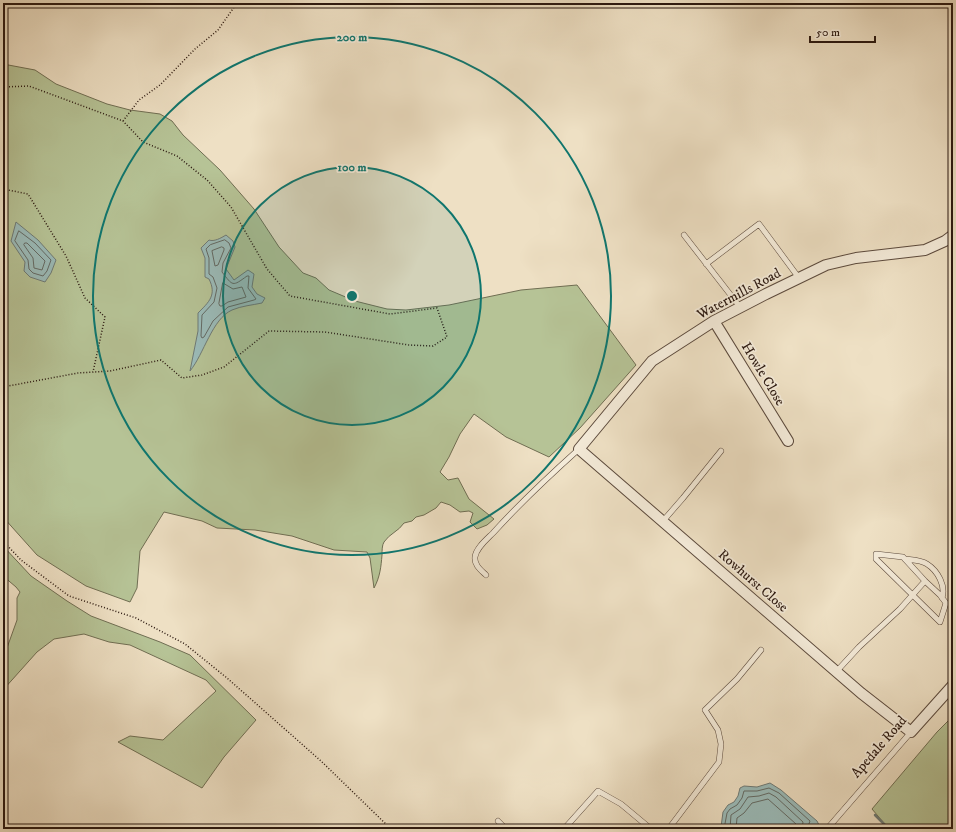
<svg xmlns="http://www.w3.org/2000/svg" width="956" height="832" font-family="'IM FELL DW Pica',serif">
  <rect width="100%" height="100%" fill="#eee0c4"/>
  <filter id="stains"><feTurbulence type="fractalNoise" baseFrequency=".005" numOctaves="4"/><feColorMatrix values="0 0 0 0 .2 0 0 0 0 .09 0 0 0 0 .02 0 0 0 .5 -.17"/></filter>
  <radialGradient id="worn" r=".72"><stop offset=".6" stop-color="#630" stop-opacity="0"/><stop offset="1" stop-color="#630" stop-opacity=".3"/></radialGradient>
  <path fill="#b6c396" stroke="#706e53" d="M3,64L35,70L56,84L107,104L130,110L160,114L172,121L183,135L220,170L254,209L279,247L303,273L316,278L329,290L355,301L387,309L406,310L449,305L521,290L577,285L636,365L580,428L549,457L506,437L474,414L460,434L449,457L440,472L448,480L458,478L469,499L494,519L487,525L477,529L470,522L473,513L469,511L460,512L450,505L441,502L436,508L424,515L416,517L412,521L404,523C399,531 389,534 384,542C382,545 382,551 382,555C381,567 380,577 374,588L370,558L367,552L334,550L292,536L255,530L217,528L202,521L164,512L140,551L137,588L130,602L86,586L37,555L3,517Z
    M3,546L31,576L67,601L91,616L160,642L190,655L256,720L224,757L202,788L118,742L130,736L163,740L216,691L206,680L130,645L109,642L84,634L54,639L37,652L3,690V659L17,620V598L20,592L16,587L3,576Z
    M953,716V829H889L872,809L937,732Z"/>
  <path fill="#9bbcba" stroke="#6e7a76" d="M16,222L38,240L56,260L51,273L45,282L30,277L24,271L25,262L11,241Z
    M226,235L233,241L235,247L226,269L234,280L248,270L254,274L252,287L257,294L265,298L262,303C253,305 241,306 232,310C212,319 204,354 190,371L198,331V313C209,302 217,295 209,279L205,277V258L201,248L209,240C214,242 221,238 226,235Z
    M770,783L781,790L817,821L819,825L809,829H716L721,827L723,812L728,805L734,802L738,796L740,788L744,786L757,787Z"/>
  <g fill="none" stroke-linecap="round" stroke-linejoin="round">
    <path stroke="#636a65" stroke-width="1" d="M19,231L35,243L51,260L47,271L43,276L33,273L29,269L28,260L15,241Z
      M225,240L229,243L231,248L223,263L222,272C233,286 232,287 247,276H249L248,288L256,299L254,300L228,307L213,321L204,337L202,338L201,336L202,315L214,302L217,288L213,277L209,274V258L206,249L210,245Z
      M25,243H27L45,261L42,270L34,268L33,258L24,245Z
      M222,247L224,248V250L218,265L215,266L212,251Z
      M223,283L233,289L242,287L246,297L228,302L222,306H220L219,304Z
      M724,829L727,813L730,809L737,805L742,798L744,791H757L769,788L779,793L810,821L807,829
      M730,829L731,815L740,809L748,797L759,796L769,793L776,797L803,822L802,829
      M736,829L737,818L744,813L752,803L768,799L796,824V829"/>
    <path stroke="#6e7a76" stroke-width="2.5" d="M875,815L889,829"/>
    <defs>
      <path id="service" d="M684,235L740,307
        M706,264L759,224L799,278
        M663,521L683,498L721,451
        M876,554L903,557L925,581L940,595L946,603L940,622L876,559Z
        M905,559C913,560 921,560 927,564C938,571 946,586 942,598
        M486,575C481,570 474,565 475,557C476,548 487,539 493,533C520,503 549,476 579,449
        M836,672L859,647L900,609L925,581
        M498,821L506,829
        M564,829L598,791L621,804L651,829
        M671,829L670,827L719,762L721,744L718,730L705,710L737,679L761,650
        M827,829L911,732"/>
      <path id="minor" d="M953,235L945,241L925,250L856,258L826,265L766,294L714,321L652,361L579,449L861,693L911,732L953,685
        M714,321L788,441"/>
    </defs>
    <use href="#service" stroke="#5c4a3d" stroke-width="6"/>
    <use href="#minor" stroke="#5c4a3d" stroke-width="12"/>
    <path stroke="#2b1810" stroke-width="1.5" stroke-dasharray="1 2" stroke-linecap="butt" d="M3,87L29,86L123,121L143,142L177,156L207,180L231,207L267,269L290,296L390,314L437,308L447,337L433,346L409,345L325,332L269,331L224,367L202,375L182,378L161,360L110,371L78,373L3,387
      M123,121L139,100L160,85L195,49L218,30L237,3
      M3,189L28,194L66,256L85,298L105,317L93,372
      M3,541L21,560L69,596L136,618L185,644L227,678L321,761L391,829
      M136,829V828"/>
    <use href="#service" stroke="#f4ebd9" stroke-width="5"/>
    <use href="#minor" stroke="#f4ebd9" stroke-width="10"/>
  </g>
  <circle cx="352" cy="296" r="129" fill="#0f766e" fill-opacity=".12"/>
  <g fill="none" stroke="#0f766e" stroke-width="2">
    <circle cx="352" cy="296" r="129"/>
    <circle cx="352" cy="296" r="259"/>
  </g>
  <g text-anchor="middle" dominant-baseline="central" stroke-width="3.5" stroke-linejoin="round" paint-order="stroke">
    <g font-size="14" fill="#2b1810" stroke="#f4ebd9">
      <text transform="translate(739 294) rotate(-28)">Watermills Road</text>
      <text transform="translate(763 374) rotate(59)">Howle Close</text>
      <text transform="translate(753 581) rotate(41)">Rowhurst Close</text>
      <text transform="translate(879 747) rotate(-49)">Apedale Road</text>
    </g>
  </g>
  <circle cx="352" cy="296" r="6" fill="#0f766e" stroke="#f4ebd9" stroke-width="2"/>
  <g font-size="12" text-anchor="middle" font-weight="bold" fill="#0f766e" stroke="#f4ebd9" stroke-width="3.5" stroke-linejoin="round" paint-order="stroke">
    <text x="352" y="41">200 m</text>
    <text x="352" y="171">100 m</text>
  </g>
  <rect width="956" height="832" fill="none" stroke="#eee0c4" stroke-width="16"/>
  <rect x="4" y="4" width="948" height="824" fill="none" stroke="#2b1810" stroke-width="2"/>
  <rect x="8" y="8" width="940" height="816" fill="none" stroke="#2b1810"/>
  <path d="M810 36v6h65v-6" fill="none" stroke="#2b1810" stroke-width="2"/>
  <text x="816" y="36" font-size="12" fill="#2b1810" stroke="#f4ebd9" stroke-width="3" paint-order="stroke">50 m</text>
  <rect width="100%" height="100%" filter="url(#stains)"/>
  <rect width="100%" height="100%" fill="url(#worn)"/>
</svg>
